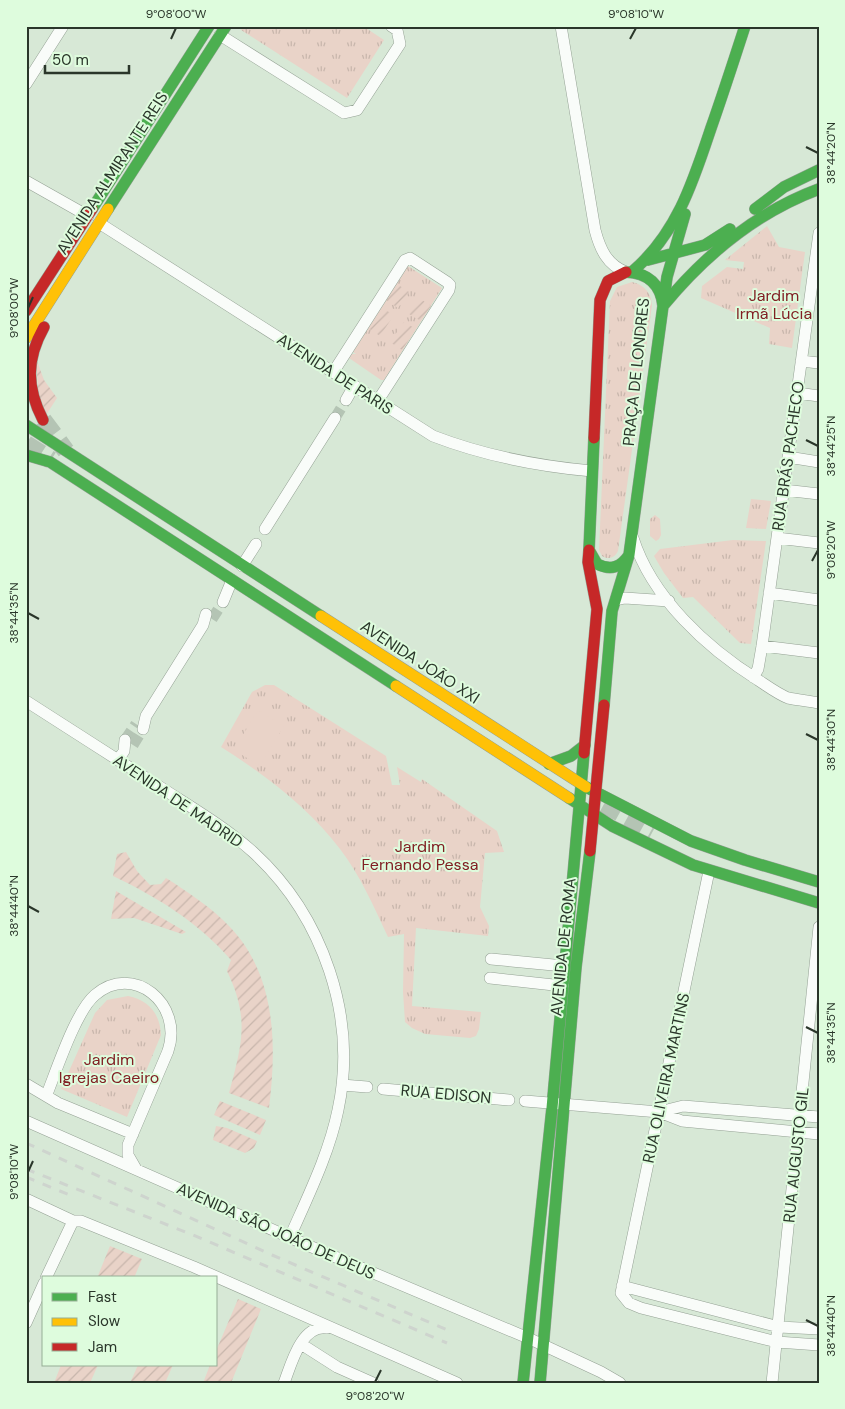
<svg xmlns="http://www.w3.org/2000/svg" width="845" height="1409" font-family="'DM Sans',sans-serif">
  <defs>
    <pattern id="grass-tufts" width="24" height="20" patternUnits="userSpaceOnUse" patternTransform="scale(1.25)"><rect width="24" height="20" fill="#e9d3c8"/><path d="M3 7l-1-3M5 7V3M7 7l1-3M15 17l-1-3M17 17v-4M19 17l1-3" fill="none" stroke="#c8b6ac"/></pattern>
    <pattern id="garden-furrows" width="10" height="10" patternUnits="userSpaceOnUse" patternTransform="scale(1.25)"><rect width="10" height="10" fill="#e9d3c8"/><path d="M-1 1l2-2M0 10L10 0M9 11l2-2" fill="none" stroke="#c8b6ac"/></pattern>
  </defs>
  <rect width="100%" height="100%" fill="#d7e8d6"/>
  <path fill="url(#grass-tufts)" d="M243,26H363L384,40L347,98L241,30Z
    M767,226L779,247L805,252L792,348L769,344L770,328L701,298L702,286L727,267L743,269L744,262L725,260Z
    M408,266L442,288L384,380H381L349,358L352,354H356L353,352Z
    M632,282C645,285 651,293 652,305L618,551C615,558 608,560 602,556L599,550L610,301L617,287Z
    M751,499L771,501L766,529L746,528Z
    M655,515L660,519L661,535L659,539L656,541L650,536V519Z
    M733,540L766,541L751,644L740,643L693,597L683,598L664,573L654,556L660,549Z
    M265,685H274L386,756L392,785H400L397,767L421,782L422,779L497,831L504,852L485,853L480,907L489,926L488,936L416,928L412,1006L481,1012L479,1029L476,1036L470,1038L425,1034L412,1028L405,1022L403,992L404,934L388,937C374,907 360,875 340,849C309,808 264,774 221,747L252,692Z
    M128,996C149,1000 160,1014 161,1035L127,1117L61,1089L95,1013L107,1000Z"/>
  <path fill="url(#garden-furrows)" d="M397,284L409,292L398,308L386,300Z
    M419,298L431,306L421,321L409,314Z
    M382,308L394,315L380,336L368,328Z
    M404,322L416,329L402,350L390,342Z
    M36,358L44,380L57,398L46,415L39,403Z
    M126,852L137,871L150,885L161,884L166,878C188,892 212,908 230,927C276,975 277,1045 269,1108L229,1093C242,1044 250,1019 227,971L231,960C198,922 157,897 113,876L117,854Z
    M116,891L186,932L182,934L134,918L111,919Z
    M220,1101L266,1120L260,1135L214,1115Z
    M216,1126L227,1128L257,1141L254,1148L245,1153L213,1140Z
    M110,1246L142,1259L134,1278H97Z
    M238,1299L261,1309L231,1383H203L210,1365H216V1351Z
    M61,1365H98L90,1383H54Z
    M138,1365H173L165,1383H130Z"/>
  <path fill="#e9d3c8" d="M258,710L284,726L260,766L234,750Z"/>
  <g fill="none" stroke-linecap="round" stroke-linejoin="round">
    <path stroke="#b4c4b4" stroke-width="11" stroke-dasharray="11 5.5" stroke-linecap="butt" d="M335,418L346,400
      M212,619L223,602
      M125,740L136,724
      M133,745L143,729"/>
    <path stroke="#b4c4b4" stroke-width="18" stroke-dasharray="18 9" stroke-linecap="butt" d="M43,420L66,451
      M26,444L51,460
      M604,804L653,831"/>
    <defs>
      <path id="street" d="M561,26L595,230C600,249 607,265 626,272
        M220,35L344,113L357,110L400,44L397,30L391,26
        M26,84L63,26
        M26,181L88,216
        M99,223L433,436C485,456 537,466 592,471
        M801,361L819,363
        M334,371L405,260L410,258L447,282L450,285L449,290L377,402
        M797,393L819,396
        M346,400L354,386
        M788,457L819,462
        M784,490L819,494
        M265,529L335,418
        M633,538C652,598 707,648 758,680C767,686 778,694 788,698C798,700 809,701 819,703
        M777,538L819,543
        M242,566L256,544
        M769,593L819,600
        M616,600L625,598L669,601
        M223,602L232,580
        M762,646L819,653
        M753,677L758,669L762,646L819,233
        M26,701C70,729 113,757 157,785C189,806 224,826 253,852C323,916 358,1017 338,1110C329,1154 308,1196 290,1237
        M143,729L146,716L203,625L206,614
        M118,760L124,751L125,740
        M709,871L621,1293L629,1303L641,1308L777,1342L819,1345
        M491,959L564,966
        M490,978L563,986
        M26,1084L58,1103L133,1134
        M342,1085L367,1087
        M383,1089L509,1100
        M47,1094C57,1069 76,1011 95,995C133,962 184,1004 168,1051L128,1145V1155L136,1169
        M525,1101L659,1112L683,1106L819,1117
        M659,1112L682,1121L819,1134
        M26,1121L307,1245L528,1338L601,1372L620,1383
        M26,1199L73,1221H81L194,1267L457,1383
        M46,1278L73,1221
        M622,1286L779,1327L819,1329
        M26,1323L44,1283
        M301,1344L337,1367L373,1383
        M284,1383C291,1365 301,1324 327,1328
        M772,1383L819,927"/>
      <path id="fast" d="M92,209L209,26
        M108,209L226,26
        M755,209L784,187L819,170
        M648,260L705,245L730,229
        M633,271C677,233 693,182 711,128C723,94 734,60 745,26
        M664,299L667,277L685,214
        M663,306C705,255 757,212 819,189
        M26,425L321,616
        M594,438L589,550L597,564C611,571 621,567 629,555L663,306C661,284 648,273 626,272
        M26,455L50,462L396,686
        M604,705L612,611L629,555
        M549,764L571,756L585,745
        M586,787L691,841L745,860L819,882
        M569,798L612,826L693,865L819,903
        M523,1383L552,1108L584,753
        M540,1383L576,967L590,851"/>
      <path id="slow" d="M26,338L108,209
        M321,616L586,787
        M396,686L569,798"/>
      <path id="jam" d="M26,311L92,209
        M43,420C26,387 26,359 44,327
        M594,438L600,300L608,281L626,272
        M584,753L597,609L588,562L589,550
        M590,851L604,705"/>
    </defs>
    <use href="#street" stroke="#94a194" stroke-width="12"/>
    <use href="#fast" stroke="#94a194" stroke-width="12"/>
    <use href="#slow" stroke="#94a194" stroke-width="12"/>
    <use href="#jam" stroke="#94a194" stroke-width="12"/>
    <use href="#street" stroke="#f9fcf9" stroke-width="11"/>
    <use href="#fast" stroke="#4caf50" stroke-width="11"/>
    <use href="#slow" stroke="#ffc107" stroke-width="11"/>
    <use href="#jam" stroke="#c62828" stroke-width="11"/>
    <path stroke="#ced4ce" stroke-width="3" stroke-dasharray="9 9" stroke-linecap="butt" d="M26,1143L272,1255L452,1332
      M26,1169L193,1235L447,1343
      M26,1177L72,1196"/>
  </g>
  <path fill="none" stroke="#2a362a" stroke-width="2" d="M171,39L176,28M630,39L636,28M806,147L818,153M28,308L33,297M806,440L818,446M812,561L818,550M28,613L39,619M806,734L818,740M28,906L39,912M806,1027L818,1033M28,1172L33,1161M806,1320L818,1326M375,1382L381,1370"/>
  <g text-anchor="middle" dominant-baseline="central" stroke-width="4" stroke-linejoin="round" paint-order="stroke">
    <g font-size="16" fill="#2a362a" stroke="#defcdd">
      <text transform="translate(112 173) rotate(-57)">AVENIDA ALMIRANTE REIS</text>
      <text transform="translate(636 372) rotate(-84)">PRAÇA DE LONDRES</text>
      <text transform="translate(335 374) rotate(33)">AVENIDA DE PARIS</text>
      <text transform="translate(788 456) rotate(-82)">RUA BRÁS PACHECO</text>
      <text transform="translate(420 662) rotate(33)">AVENIDA JOÃO XXI</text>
      <text transform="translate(178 801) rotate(34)">AVENIDA DE MADRID</text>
      <text transform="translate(563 947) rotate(-84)">AVENIDA DE ROMA</text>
      <text transform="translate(666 1078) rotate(-78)">RUA OLIVEIRA MARTINS</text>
      <text transform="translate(446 1094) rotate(5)">RUA EDISON</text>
      <text transform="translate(796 1155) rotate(-84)">RUA AUGUSTO GIL</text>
      <text transform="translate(276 1231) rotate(24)">AVENIDA SÃO JOÃO DE DEUS</text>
    </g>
    <g font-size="16" fill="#811f23" stroke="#defcdd">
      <text x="774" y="295">Jardim<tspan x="774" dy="18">Irmã Lúcia</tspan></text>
      <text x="420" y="846">Jardim<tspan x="420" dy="18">Fernando Pessa</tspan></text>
      <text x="109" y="1059">Jardim<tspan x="109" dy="18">Igrejas Caeiro</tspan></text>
    </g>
  </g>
  <rect width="845" height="1409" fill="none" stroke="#defcdd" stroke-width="55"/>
  <rect x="42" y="1276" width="175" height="90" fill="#defcdd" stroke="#96ad95"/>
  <rect x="52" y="1293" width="25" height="8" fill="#4caf50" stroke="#96ad95"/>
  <text x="88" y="1302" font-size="15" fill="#2a362a">Fast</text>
  <rect x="52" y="1318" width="25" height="8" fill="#ffc107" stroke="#96ad95"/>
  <text x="88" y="1326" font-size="15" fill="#2a362a">Slow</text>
  <rect x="52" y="1343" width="25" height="8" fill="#c62828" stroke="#96ad95"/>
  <text x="88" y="1352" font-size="15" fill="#2a362a">Jam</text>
  <path d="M45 65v8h84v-8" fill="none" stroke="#2a362a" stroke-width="2.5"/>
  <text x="52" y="65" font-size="15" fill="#2a362a" stroke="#defcdd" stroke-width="4" paint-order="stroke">50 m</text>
  <rect x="28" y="28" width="790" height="1354" fill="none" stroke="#2a362a" stroke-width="2"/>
  <g font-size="12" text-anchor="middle" fill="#2a362a">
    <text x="176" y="18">9°08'00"W</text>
    <text x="636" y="18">9°08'10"W</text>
    <text transform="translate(831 153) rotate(-90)" y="4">38°44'20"N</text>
    <text transform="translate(14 308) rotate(-90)" y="4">9°08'00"W</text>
    <text transform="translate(831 446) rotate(-90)" y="4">38°44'25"N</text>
    <text transform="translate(831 550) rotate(-90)" y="4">9°08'20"W</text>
    <text transform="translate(14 613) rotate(-90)" y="4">38°44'35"N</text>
    <text transform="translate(831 740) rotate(-90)" y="4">38°44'30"N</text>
    <text transform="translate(14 906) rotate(-90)" y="4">38°44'40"N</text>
    <text transform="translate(831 1033) rotate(-90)" y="4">38°44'35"N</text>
    <text transform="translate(14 1172) rotate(-90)" y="4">9°08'10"W</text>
    <text transform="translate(831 1326) rotate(-90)" y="4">38°44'40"N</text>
    <text x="375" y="1400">9°08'20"W</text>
  </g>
</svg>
